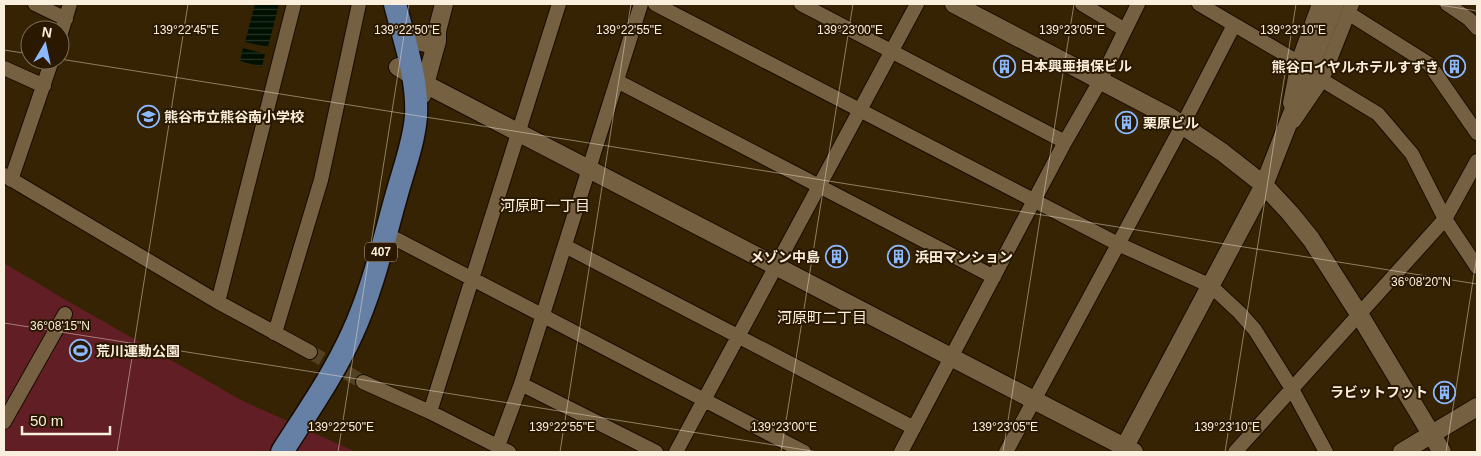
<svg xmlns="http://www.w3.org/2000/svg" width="1481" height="456" font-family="Helvetica,'Noto Sans JP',sans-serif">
  <defs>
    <pattern id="water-rules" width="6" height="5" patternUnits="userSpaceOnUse" patternTransform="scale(1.25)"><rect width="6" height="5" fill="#001000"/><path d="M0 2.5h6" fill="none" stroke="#263325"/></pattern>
  </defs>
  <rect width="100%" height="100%" fill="#352303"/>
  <path fill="#611f25" d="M4,263L71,303L241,400L356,452H4Z"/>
  <path fill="url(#water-rules)" d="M255,4H279L268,47L245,42Z
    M243,48L265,54L262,67L240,61Z"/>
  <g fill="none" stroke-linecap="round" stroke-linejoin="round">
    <path stroke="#534124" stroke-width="14" stroke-dasharray="14 7" stroke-linecap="butt" d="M310,352L363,382"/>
    <defs>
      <path id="minor" d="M35,4L66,19
        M655,4L1118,244L1211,286L1240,313L1255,330L1292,389L1326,452
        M801,4L1065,142
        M1082,4L1125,30
        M1199,4L1298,62
        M1447,4L1469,19L1477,28
        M1348,13L1429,64L1477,133
        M60,36L70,4
        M4,68L44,86
        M1322,80L1378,114L1412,154L1445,219L1477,267
        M617,81L994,277
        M1290,103L1298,62L1319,4
        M1294,121L1322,80L1352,4
        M4,175L218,302L310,352
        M11,180L52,60
        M385,235L396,239L804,452
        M565,246L914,428
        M218,302L294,4
        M274,333L277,326L321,180L359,4
        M363,382L430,412L509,452
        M521,384L656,452
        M430,412L559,4
        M4,422L65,314
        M498,446L521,384L641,4
        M676,452L917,4
        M901,452L1065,142L1100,81L1138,4
        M1006,452L1182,126L1234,25
        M1235,452L1445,219L1477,161"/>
      <path id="tertiary" d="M954,4L1170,117L1222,152L1264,185L1290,213L1311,239L1359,314L1442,452
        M404,38L430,44
        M398,67L425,84L1134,452
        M422,95L437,41V31L444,4
        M1122,452L1264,185L1335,4
        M1402,452L1477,407"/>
      <path id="trunk" d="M282,452C306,414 333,376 352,334C372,291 383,243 396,197C403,171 414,143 416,116C418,78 404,40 395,4"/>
    </defs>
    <use href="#minor" stroke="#190c00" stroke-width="16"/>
    <use href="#tertiary" stroke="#190c00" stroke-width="20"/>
    <use href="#trunk" stroke="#190c00" stroke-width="25"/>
    <use href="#minor" stroke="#756041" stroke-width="14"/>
    <use href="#tertiary" stroke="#756041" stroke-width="18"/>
    <use href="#trunk" stroke="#667fa4" stroke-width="22"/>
  </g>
  <path fill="none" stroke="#faeedc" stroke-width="1" stroke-opacity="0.45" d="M1434,4L1477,11M4,50L30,54M60,59L1477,284M4,323L818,452M117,452L188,4M338,452L409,4M560,452L631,4M781,452L853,4M1003,452L1074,4M1225,452L1296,4M1446,452L1477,255"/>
  <defs>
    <symbol id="building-ring" viewBox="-11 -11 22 22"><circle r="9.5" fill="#2a1900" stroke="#8cb9fc" stroke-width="1.5"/><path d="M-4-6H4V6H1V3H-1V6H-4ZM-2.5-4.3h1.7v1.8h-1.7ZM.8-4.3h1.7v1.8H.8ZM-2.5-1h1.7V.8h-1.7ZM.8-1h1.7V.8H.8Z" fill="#8cb9fc"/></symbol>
    <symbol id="school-ring" viewBox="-11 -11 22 22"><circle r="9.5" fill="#2a1900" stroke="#8cb9fc" stroke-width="1.5"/><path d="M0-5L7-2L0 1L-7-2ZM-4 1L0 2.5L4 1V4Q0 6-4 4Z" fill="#8cb9fc"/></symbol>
    <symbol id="stadium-ring" viewBox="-11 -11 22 22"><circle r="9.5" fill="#2a1900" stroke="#8cb9fc" stroke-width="1.5"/><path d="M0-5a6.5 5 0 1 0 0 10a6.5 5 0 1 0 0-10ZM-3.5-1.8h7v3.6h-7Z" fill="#8cb9fc"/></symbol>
  </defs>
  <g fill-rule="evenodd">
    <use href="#building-ring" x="992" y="54" width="25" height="25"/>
    <use href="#building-ring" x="1442" y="54" width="25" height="25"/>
    <use href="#school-ring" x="136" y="104" width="25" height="25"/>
    <use href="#building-ring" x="1114" y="110" width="25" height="25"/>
    <use href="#building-ring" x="824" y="244" width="25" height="25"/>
    <use href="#building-ring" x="886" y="244" width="25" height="25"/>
    <use href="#stadium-ring" x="68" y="338" width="25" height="25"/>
    <use href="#building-ring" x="1432" y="380" width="25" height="25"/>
  </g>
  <g text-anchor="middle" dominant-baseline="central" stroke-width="4" stroke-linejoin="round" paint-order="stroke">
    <rect fill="#2a1900" stroke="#bcae9a" stroke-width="1" x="365" y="242.5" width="32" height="19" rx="4"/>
    <g font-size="12" font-weight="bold" fill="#faeedc">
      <text x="381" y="252">407</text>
    </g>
    <g font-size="14" font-weight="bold" fill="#faeedc" stroke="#2a1900" text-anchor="start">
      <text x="1020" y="66">日本興亜損保ビル</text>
      <text x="1439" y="67" text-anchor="end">熊谷ロイヤルホテルすずき</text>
      <text x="164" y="117">熊谷市立熊谷南小学校</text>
      <text x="1143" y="123">栗原ビル</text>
      <text x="820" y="257" text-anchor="end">メゾン中島</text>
      <text x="915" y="257">浜田マンション</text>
      <text x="96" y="351">荒川運動公園</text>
      <text x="1428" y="392" text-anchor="end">ラビットフット</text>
    </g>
    <g font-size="15" fill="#faeedc" stroke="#2a1900">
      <text x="545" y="205">河原町一丁目</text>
      <text x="822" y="317">河原町二丁目</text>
    </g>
  </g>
  <g font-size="12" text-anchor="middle" fill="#faeedc" stroke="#2a1900" stroke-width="4" stroke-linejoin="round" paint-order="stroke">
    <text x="850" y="34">139°23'00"E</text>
    <text x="1072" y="34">139°23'05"E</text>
    <text x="1293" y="34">139°23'10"E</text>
    <text x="186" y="34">139°22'45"E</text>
    <text x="407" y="34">139°22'50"E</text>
    <text x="629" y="34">139°22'55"E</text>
    <text x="1421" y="286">36°08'20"N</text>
    <text x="60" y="330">36°08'15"N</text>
    <text x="341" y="431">139°22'50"E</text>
    <text x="562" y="431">139°22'55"E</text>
    <text x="784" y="431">139°23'00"E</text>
    <text x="1005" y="431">139°23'05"E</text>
    <text x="1227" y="431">139°23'10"E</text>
  </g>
  <rect width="1481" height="456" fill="none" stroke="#faeedc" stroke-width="10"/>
  <g transform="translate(45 45) rotate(9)"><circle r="24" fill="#2a1900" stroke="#7d6e58"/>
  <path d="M0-4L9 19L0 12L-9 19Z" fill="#8cb9fc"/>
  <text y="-8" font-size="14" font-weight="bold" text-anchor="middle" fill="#faeedc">N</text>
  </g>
  <path d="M22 426v8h88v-8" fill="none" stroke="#faeedc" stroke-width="2.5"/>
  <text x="30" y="426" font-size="15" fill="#faeedc" stroke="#2a1900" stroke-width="4" paint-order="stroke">50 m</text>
</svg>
